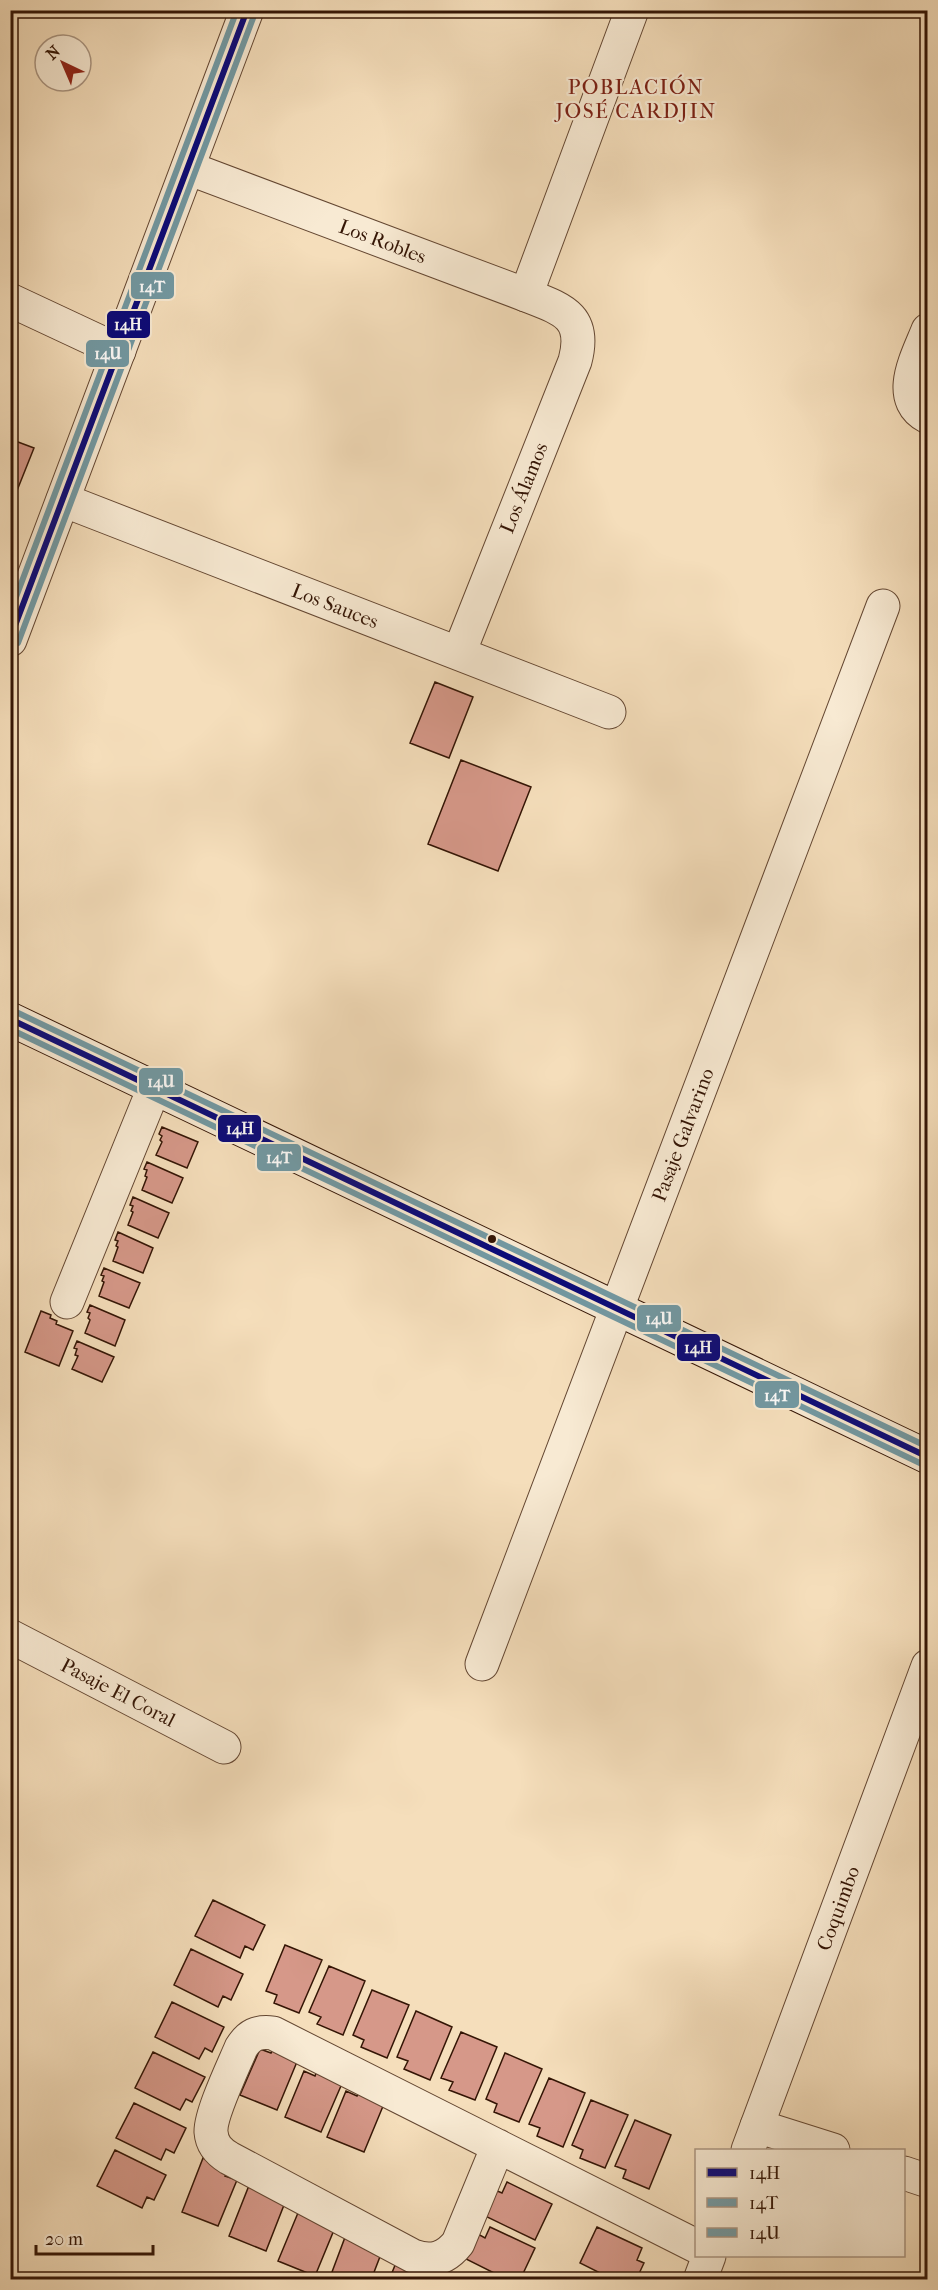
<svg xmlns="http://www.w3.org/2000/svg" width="938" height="2290" font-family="'IM FELL French Canon',serif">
  <rect width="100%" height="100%" fill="#f5debb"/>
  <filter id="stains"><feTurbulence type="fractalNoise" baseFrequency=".00333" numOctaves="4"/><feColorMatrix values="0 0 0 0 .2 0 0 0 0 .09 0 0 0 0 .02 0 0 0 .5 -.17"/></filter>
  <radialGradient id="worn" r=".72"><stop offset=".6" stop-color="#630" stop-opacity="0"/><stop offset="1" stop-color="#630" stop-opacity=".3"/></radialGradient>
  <path fill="#d69889" stroke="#341505" stroke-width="1.5" d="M10,439L34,448L16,493L10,491Z
    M435,682L473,697L449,758L410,743Z
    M461,760L531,787L498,871L428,844Z
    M162,1127L198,1142L187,1168L156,1155L162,1142L160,1140L162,1136L159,1134Z
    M147,1162L183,1178L172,1203L142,1190L147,1177L145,1176L147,1170L144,1169Z
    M133,1197L169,1213L158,1238L128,1225L133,1212L131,1211L133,1206L130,1205Z
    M118,1232L153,1248L143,1273L113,1261L118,1247L116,1246L118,1241L115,1240Z
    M104,1268L140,1283L129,1308L99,1296L104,1282L102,1281L104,1276L101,1275Z
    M90,1305L125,1320L115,1346L85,1333L90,1320L88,1318L90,1313L87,1312Z
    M41,1311L51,1315L50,1318L57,1321L56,1324L73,1331L59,1366L25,1352Z
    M77,1341L114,1357L102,1382L72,1369L78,1356L75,1355L77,1349L74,1348Z
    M213,1900L265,1925L253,1950L245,1946L240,1958L195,1936Z
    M285,1945L322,1960L299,2013L274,2003L277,1995L266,1991Z
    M191,1949L243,1974L231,2000L223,1996L218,2007L174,1985Z
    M329,1966L365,1981L343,2035L317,2024L321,2017L309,2012Z
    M372,1990L409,2005L387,2058L361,2047L364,2040L353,2035Z
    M172,2002L224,2027L212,2052L205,2048L199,2059L155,2037Z
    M416,2011L452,2027L430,2080L404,2069L408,2061L397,2057Z
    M461,2032L497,2047L475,2100L449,2090L453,2082L441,2078Z
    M274,2046L299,2057L277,2110L240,2095L260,2049L271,2053Z
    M153,2052L205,2077L192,2102L186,2099L180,2110L135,2088Z
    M505,2053L542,2069L519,2122L494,2112L497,2104L486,2099Z
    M318,2068L344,2079L321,2132L285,2117L304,2071L315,2076Z
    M549,2078L585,2093L563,2147L537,2136L540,2128L529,2124Z
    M361,2088L386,2099L364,2152L327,2137L346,2091L357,2096Z
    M591,2100L628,2115L605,2168L580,2158L583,2150L572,2145Z
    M134,2103L186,2128L174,2153L166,2149L161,2160L116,2138Z
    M635,2120L671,2135L649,2189L623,2178L626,2170L615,2166Z
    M115,2150L166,2175L154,2200L147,2197L142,2208L97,2186Z
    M203,2158L229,2168L225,2176L237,2180L218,2226L182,2212Z
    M507,2182L552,2204L535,2240L483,2215L495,2190L502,2193Z
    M250,2183L284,2205L266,2251L229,2236Z
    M300,2208L334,2230L315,2276L278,2261Z
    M490,2227L535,2248L520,2280H508L466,2259L478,2234L485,2238Z
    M597,2227L642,2248L637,2260L644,2263L636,2280H614L580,2263Z
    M347,2232L381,2254L371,2280H329Z
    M398,2258L424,2267L420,2275L431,2280H389Z"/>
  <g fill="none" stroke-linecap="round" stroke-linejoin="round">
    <defs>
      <g id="street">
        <path id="s1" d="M188,168L526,295C562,309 587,316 575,361L459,653"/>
        <path d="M526,295L632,10"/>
        <path d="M10,300L119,351"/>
        <path d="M928,330C918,356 893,399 928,417"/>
        <path id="s2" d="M63,500L609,712"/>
        <path d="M10,640L247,10"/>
        <path d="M67,1302L154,1088"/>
        <path id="s3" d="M10,1636L224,1747"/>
        <path id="s4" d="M482,1664L883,606"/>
        <path d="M757,2126L833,2150"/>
        <path d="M498,2146L458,2243C446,2258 432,2263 413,2256L229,2158C219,2152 212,2145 211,2132C210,2115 233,2067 241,2048C249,2035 257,2031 273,2033L696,2246"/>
        <path id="s5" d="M748,2150L928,1666"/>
        <path d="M904,2173L928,2181"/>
        <path d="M700,2280L709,2256"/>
      </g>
      <path id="secondary" d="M10,1019L928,1457"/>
    </defs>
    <use href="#street" stroke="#644732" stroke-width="35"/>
    <use href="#secondary" stroke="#341505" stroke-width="35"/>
    <use href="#street" stroke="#f8ead3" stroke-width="33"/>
    <use href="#secondary" stroke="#f8ead3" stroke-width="33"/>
    <defs>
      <path id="bus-1" d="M10,639L247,10
        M10,1019L928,1457"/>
      <path id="bus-2" d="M18,643L255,13
        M10,1029L924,1465"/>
      <path id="bus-3" d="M10,613L237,10
        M14,1011L928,1447"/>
    </defs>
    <use href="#bus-1" stroke="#f8ead3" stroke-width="10"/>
    <use href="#bus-2" stroke="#f8ead3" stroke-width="10"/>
    <use href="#bus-3" stroke="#f8ead3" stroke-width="10"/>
    <use href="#bus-1" stroke="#0a0a7a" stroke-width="6"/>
    <use href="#bus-2" stroke="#7299a3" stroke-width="6"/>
    <use href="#bus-3" stroke="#7299a3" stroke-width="6"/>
  </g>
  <circle fill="#341505" stroke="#f8ead3" stroke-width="2" cx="492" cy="1239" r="5"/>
  <g text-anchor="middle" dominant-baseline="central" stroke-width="4.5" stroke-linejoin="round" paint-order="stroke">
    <g font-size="20" fill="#341505" stroke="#f8ead3">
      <text stroke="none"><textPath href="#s1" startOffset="208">Los Robles</textPath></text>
      <text transform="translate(524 488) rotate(-68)">Los Álamos</text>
      <text stroke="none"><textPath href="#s2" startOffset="292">Los Sauces</textPath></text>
      <text stroke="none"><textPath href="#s4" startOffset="566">Pasaje Galvarino</textPath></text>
      <text stroke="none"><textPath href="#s3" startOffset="122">Pasaje El Coral</textPath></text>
      <text stroke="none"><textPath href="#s5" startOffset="258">Coquimbo</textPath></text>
    </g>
    <g font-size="21" letter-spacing="1.5" fill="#7a1f14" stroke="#f8ead3">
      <text x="636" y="87">POBLACIÓN<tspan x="636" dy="24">JOSÉ CARDJIN</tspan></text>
    </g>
  </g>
  <g stroke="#f8ead3" stroke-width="2">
    <rect x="130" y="271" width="45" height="29" rx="6" fill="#7299a3"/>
    <rect x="106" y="310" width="45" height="29" rx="6" fill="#0a0a7a"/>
    <rect x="85" y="339" width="45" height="29" rx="6" fill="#7299a3"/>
    <rect x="138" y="1067" width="46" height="29" rx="6" fill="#7299a3"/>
    <rect x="217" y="1114" width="45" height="29" rx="6" fill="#0a0a7a"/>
    <rect x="256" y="1143" width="46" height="29" rx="6" fill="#7299a3"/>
    <rect x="636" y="1304" width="46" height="29" rx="6" fill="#7299a3"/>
    <rect x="676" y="1333" width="45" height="29" rx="6" fill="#0a0a7a"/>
    <rect x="754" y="1380" width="46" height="29" rx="6" fill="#7299a3"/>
  </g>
  <g font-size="16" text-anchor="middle" font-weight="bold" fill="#fff">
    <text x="152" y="292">14T</text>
    <text x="128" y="330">14H</text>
    <text x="108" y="359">14U</text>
    <text x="161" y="1087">14U</text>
    <text x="240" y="1134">14H</text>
    <text x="279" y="1163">14T</text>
    <text x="659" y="1324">14U</text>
    <text x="698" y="1353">14H</text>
    <text x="777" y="1401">14T</text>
  </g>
  <rect width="938" height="2290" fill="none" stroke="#f5debb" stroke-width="36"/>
  <rect x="12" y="12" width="914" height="2266" fill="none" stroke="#341505" stroke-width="3"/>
  <rect x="18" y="18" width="902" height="2254" fill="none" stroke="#341505" stroke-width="1.5"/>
  <rect x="695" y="2149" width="210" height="108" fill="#f8ead3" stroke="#aa9581" stroke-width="1.5"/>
  <rect x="707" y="2168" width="30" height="9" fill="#0a0a7a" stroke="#aa9581" stroke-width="1.5"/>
  <text x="749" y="2179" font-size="18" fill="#341505">14H</text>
  <rect x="707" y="2198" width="30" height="9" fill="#7299a3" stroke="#aa9581" stroke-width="1.5"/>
  <text x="749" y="2209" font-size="18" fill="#341505">14T</text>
  <rect x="707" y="2228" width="30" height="9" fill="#7299a3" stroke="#aa9581" stroke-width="1.5"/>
  <text x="749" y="2239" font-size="18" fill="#341505">14U</text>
  <g transform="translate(63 63) rotate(316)"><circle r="28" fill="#f8ead3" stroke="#aa9581" stroke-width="1.5"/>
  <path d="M0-4.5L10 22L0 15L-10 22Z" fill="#8f2418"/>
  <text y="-9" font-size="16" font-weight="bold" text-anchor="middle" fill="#341505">N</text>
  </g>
  <path d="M36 2245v9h117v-9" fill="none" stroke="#341505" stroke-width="3"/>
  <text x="45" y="2245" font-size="18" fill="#341505" stroke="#f8ead3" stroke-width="4.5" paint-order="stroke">20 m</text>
  <rect width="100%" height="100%" filter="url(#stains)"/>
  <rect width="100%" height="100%" fill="url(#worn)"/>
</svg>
